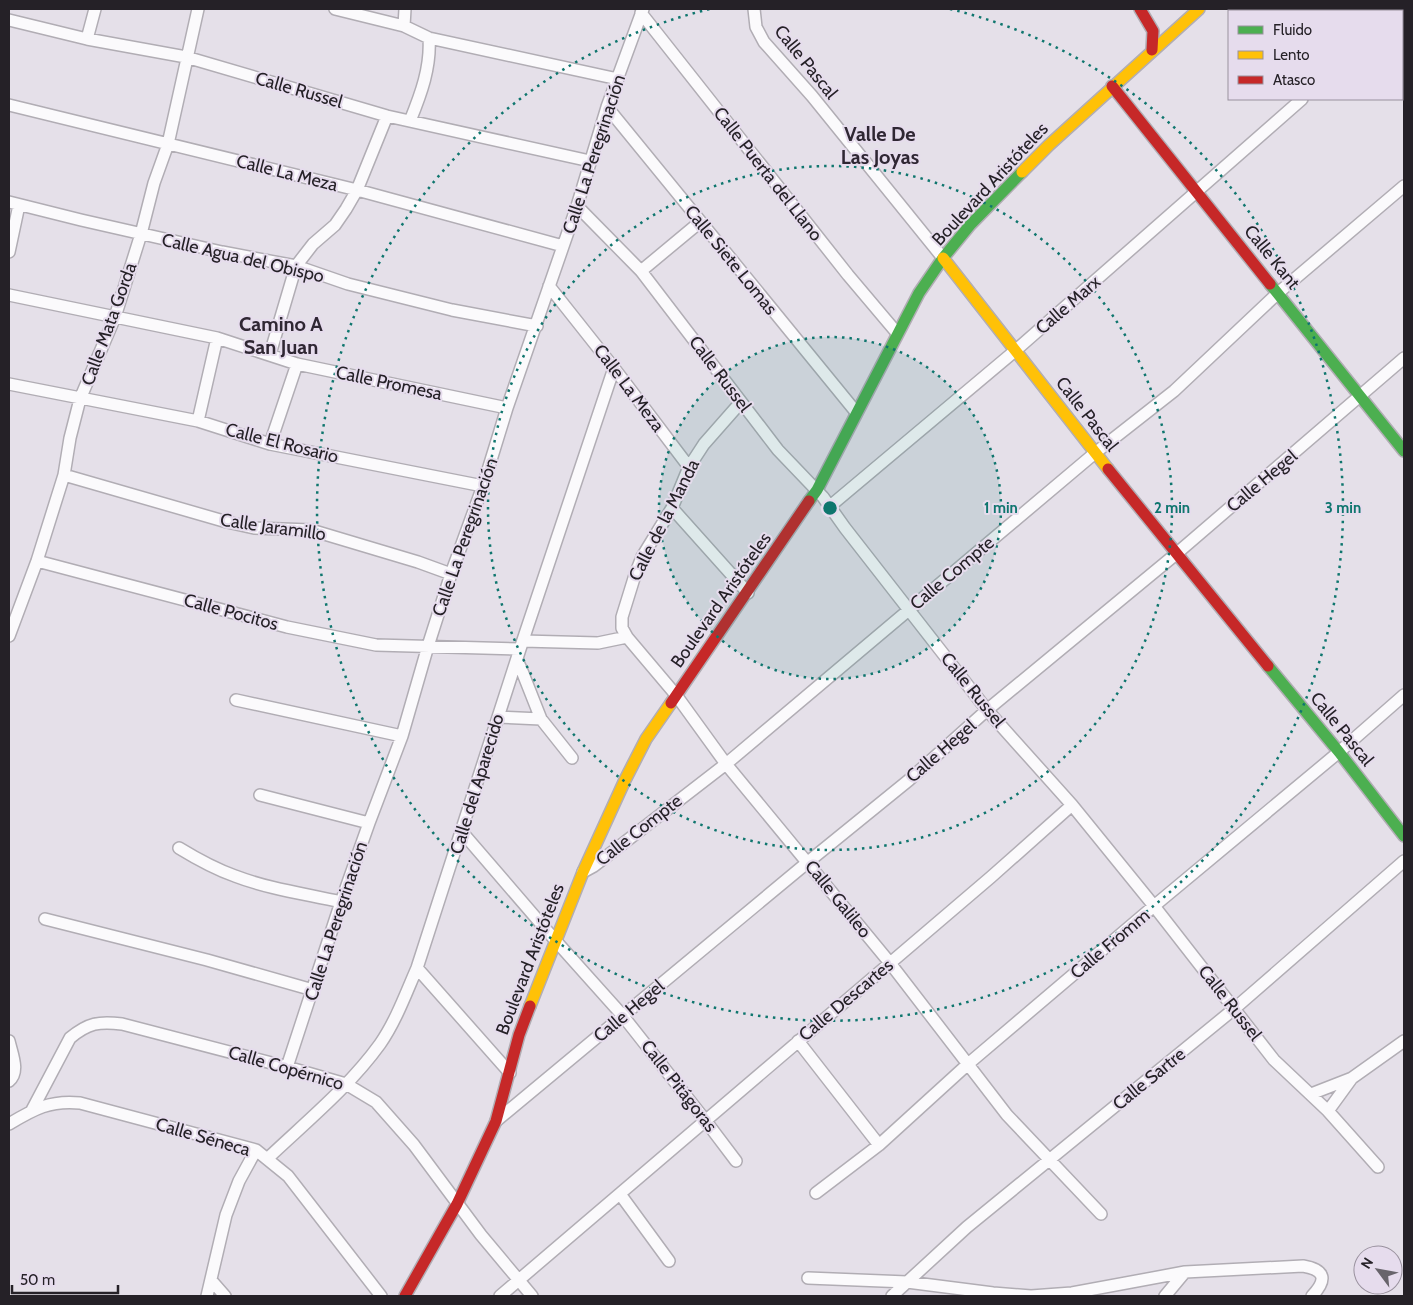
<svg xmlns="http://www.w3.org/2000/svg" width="1413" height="1305" font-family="Cabin,sans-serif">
  <rect width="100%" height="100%" fill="#e5e0e9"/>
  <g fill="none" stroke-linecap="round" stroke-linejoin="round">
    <defs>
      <path id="street" d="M335,9L404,26L429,38L618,79
        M754,9L756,27L764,42L812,96L943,258
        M1402,12L1404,10
        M641,13L848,275L897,333
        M9,20L87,39L186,57L387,116L590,161
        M404,26L405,9
        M87,39L95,9
        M1402,62L1404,66
        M9,105L357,190L563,246
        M607,107L856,412
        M410,121C421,94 431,67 429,38
        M9,202L81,220L222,252L296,266L348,284L452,310L537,326
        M577,206L641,271L778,450L823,497L845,528L987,710L1072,805L1154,906L1274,1060L1328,1111L1378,1167
        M9,252L19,205
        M641,271L700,222
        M549,286L614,368L689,467
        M9,295L217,338L297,364L507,408
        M270,354L296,266L313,244L335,225L346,209L357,190L387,116
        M9,384L198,421L270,444L483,486
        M741,402L704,444L689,467L672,508L642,557L635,575L622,617V628L627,637L676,695L726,764L890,963L1007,1115L1101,1214
        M198,421L217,338
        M270,444L297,364
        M64,475L227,522L254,528L311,530L418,562L451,574
        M829,507L1016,350L1302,99
        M672,508L748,593
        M37,561L287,627L376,645L520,649
        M9,636L37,561L64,475L70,438L80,399L115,317L141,234L154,183L168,144L198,9
        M523,641L598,643L627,637
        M517,660L522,671L541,719L572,758
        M236,700L402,736
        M498,717L541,719
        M260,795L369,823
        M462,832L555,940L623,1016L705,1120L736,1161
        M179,848C197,859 215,869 235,876C269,889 306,894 341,902
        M583,872L594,866L726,764L1095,453L1174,391L1278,293L1404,186
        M45,919L207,960L313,990
        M417,968L510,1073
        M9,1041C12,1054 20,1072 9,1081
        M798,1041L879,1145
        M287,1067L341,902L369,823L402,736L428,646L451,574L483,486L507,408L577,206L607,107L643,9
        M1311,1094L1352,1078L1404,1041
        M32,1110L70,1038C88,1023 99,1021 122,1024L287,1067L346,1084L376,1102L414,1145L481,1235L532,1296
        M1328,1111L1352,1078
        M496,1121L808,862L909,780L987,710L1176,554L1404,358
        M9,1124C34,1109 50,1100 80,1103L256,1150L288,1176L381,1296
        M267,1159C306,1122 349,1087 380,1044C396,1021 406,993 417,968L520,649L614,368
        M816,1193L879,1145L968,1064L1154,906L1339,752L1404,695
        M620,1194L669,1261
        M808,1278L907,1282L993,1293L1031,1296L1072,1293L1185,1272L1303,1266C1326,1270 1327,1280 1312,1296
        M211,1280L225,1296
        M207,1296L226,1215L239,1181L256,1150
        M500,1296L991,877L1072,805
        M892,1296L967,1227L1234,1009L1404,861
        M1165,1296L1185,1272"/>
      <path id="fast" d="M1270,284L1404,451
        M809,501L817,490L919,293L943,258L970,225L1022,172
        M1268,666L1339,752L1404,836"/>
      <path id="slow" d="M1022,172L1049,145L1199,9
        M943,258L1108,469
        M530,1006L583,872L625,780L646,739L671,703"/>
      <path id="jam" d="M1140,9L1153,31L1152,50
        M1112,86L1270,284
        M1108,469L1268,666
        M671,703L809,501
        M405,1296L457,1204L496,1121L519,1035L530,1006"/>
    </defs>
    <use href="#street" stroke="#b1adb4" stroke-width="14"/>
    <use href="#fast" stroke="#b1adb4" stroke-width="14"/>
    <use href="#slow" stroke="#b1adb4" stroke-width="14"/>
    <use href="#jam" stroke="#b1adb4" stroke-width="14"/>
    <use href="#street" stroke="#fbfafc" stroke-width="11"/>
    <use href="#fast" stroke="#4caf50" stroke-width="11"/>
    <use href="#slow" stroke="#ffc107" stroke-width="11"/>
    <use href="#jam" stroke="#c62828" stroke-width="11"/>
  </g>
  <circle cx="830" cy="508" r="171" fill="#0f766e" fill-opacity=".12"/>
  <g fill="none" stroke="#0f766e" stroke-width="2.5" stroke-dasharray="2.5 5">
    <circle cx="830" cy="508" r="171"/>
    <circle cx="830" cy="508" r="342"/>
    <path d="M950 9A513 513 0 1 1 710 9"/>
  </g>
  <g text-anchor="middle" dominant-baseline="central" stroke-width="4" stroke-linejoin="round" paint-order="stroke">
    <g font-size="18" fill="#252127" stroke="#e6dced">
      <text transform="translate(806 62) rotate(51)">Calle Pascal</text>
      <text transform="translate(299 90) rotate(16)">Calle Russel</text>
      <text transform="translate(594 154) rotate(-72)">Calle La Peregrinación</text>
      <text transform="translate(287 173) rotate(14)">Calle La Meza</text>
      <text transform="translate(768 174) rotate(52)">Calle Puerta del Llano</text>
      <text transform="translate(990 184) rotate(-47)">Boulevard Aristóteles</text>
      <text transform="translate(1272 257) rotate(51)">Calle Kant</text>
      <text transform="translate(243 258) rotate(13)">Calle Agua del Obispo</text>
      <text transform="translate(731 260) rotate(51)">Calle Siete Lomas</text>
      <text transform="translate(1068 305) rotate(-41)">Calle Marx</text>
      <text transform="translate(109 324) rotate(-70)">Calle Mata Gorda</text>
      <text transform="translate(720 374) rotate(53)">Calle Russel</text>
      <text transform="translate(389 383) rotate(12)">Calle Promesa</text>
      <text transform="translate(629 388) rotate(53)">Calle La Meza</text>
      <text transform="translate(1087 414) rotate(52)">Calle Pascal</text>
      <text transform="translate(282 443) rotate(14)">Calle El Rosario</text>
      <text transform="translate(1262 481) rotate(-40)">Calle Hegel</text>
      <text transform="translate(664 520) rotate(-63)">Calle de la Manda</text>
      <text transform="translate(273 527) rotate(8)">Calle Jaramillo</text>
      <text transform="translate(465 537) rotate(-71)">Calle La Peregrinación</text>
      <text transform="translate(952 573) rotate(-40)">Calle Compte</text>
      <text transform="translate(721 600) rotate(-55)">Boulevard Aristóteles</text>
      <text transform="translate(231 612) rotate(15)">Calle Pocitos</text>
      <text transform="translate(973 690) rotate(51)">Calle Russel</text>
      <text transform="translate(1342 729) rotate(51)">Calle Pascal</text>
      <text transform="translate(941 751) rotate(-41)">Calle Hegel</text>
      <text transform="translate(477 784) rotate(-73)">Calle del Aparecido</text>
      <text transform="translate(639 830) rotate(-38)">Calle Compte</text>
      <text transform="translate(838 899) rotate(51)">Calle Galileo</text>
      <text transform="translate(336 921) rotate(-72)">Calle La Peregrinación</text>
      <text transform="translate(1110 944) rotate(-40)">Calle Fromm</text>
      <text transform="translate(530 959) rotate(-69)">Boulevard Aristóteles</text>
      <text transform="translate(846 1000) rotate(-40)">Calle Descartes</text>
      <text transform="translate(1230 1003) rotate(52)">Calle Russel</text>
      <text transform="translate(629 1011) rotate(-40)">Calle Hegel</text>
      <text transform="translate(286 1068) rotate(16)">Calle Copérnico</text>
      <text transform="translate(1149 1079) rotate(-39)">Calle Sartre</text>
      <text transform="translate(679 1086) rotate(52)">Calle Pitágoras</text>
      <text transform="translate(203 1137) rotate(16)">Calle Séneca</text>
    </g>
    <g font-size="20" font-weight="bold" fill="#2f2733" stroke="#e6dced">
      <text x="880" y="134">Valle De<tspan x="880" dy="23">Las Joyas</tspan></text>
      <text x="281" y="324">Camino A<tspan x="281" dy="23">San Juan</tspan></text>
    </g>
  </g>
  <circle cx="830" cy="508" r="8" fill="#0f766e" stroke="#e6dced" stroke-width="2.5"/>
  <g font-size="15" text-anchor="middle" font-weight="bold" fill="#0f766e" stroke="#e6dced" stroke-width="4" stroke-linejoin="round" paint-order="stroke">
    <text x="1001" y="513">1 min</text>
    <text x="1172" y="513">2 min</text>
    <text x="1343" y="513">3 min</text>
  </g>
  <rect width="1413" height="1305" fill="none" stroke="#252127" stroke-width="20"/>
  <rect x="1228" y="10" width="175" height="90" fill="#e6dced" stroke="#99919e"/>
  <rect x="1238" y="26" width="25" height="8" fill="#4caf50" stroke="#99919e"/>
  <text x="1273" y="35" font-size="15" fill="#252127">Fluido</text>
  <rect x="1238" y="51" width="25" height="8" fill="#ffc107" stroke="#99919e"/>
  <text x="1273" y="60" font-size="15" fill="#252127">Lento</text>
  <rect x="1238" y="76" width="25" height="8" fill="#c62828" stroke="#99919e"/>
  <text x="1273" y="85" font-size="15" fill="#252127">Atasco</text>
  <g transform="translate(1378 1270) rotate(302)"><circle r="24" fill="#e6dced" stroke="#99919e"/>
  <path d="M0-4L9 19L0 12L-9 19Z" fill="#68646b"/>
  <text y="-8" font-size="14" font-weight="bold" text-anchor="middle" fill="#252127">N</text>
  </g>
  <path d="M12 1285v8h106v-8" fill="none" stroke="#252127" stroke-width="2.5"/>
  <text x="20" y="1285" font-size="15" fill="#252127" stroke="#e6dced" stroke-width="4" paint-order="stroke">50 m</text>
</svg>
